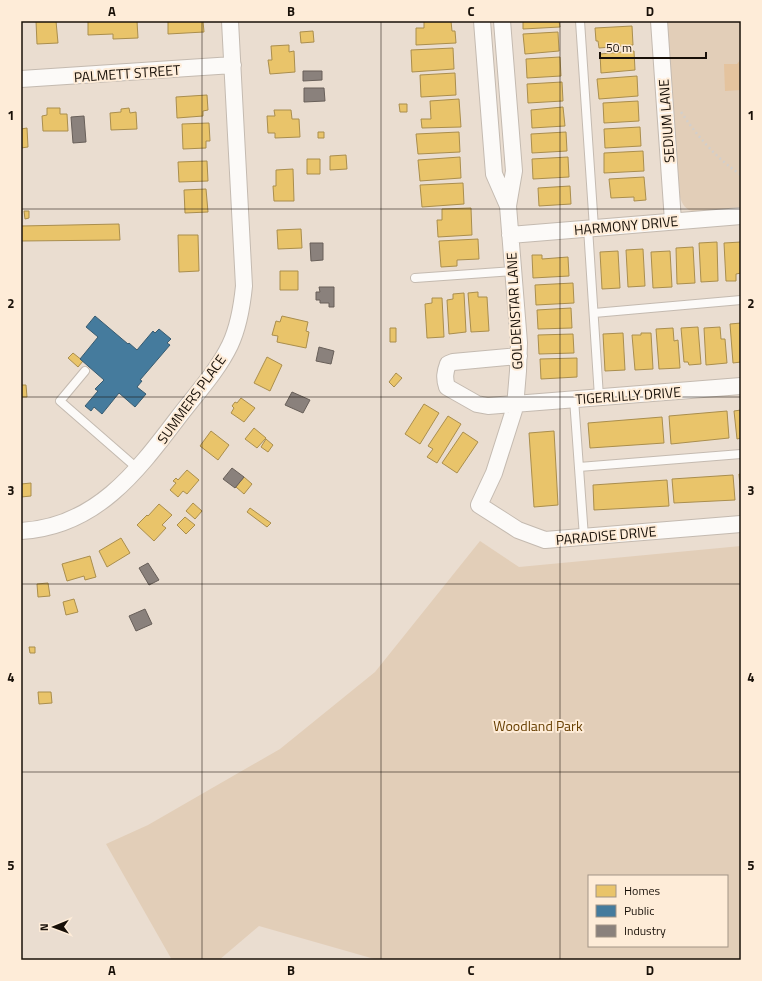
<svg xmlns="http://www.w3.org/2000/svg" width="762" height="981" font-family="'Titillium Web',sans-serif">
  <rect width="100%" height="100%" fill="#eaddd0"/>
  <path fill="#e2ceb8" fill-rule="evenodd" d="M667,21H741V208C729,209 700,214 689,210C684,207 682,203 680,197Z
    M480,541L519,567L741,546V960H378L259,926L219,960H172L106,844L148,825L280,749L375,672ZM589,876H727V946H589Z"/>
  <path fill="#e4c39e" d="M741,59V90L725,91L724,64H737Z"/>
  <path fill="#e9c46a" stroke="#aa8e4d" d="M36,21H56L58,43L37,44Z
    M88,21H137L138,38L113,39V34L88,35Z
    M168,21H203L204,32L168,34Z
    M424,21H451L452,31H455L456,43L416,45V28H424Z
    M523,21H559L560,27L523,29Z
    M632,26L633,45L599,48L598,41H596L595,28Z
    M313,31L314,42L301,43L300,32Z
    M558,32L559,51L525,54L523,34Z
    M289,45V52L294,51L295,72L270,74L268,60H272L271,46Z
    M453,48L454,69L412,72L411,50Z
    M634,51L635,70L601,73L600,54Z
    M560,57L561,76L527,78L526,59Z
    M455,73L456,95L421,97L420,75Z
    M637,76L638,96L599,99L597,79Z
    M562,82L563,101L528,103L527,84Z
    M207,95L208,110L203,111V116L177,118L176,97Z
    M459,99L461,127L422,128L421,119H431L430,101Z
    M638,101L639,121L604,123L603,103Z
    M399,104H407V112H400Z
    M563,107L565,126L532,128L531,110Z
    M47,108H60V114H67L68,131H43L42,116L47,115Z
    M129,108L130,113L136,112L137,129L111,130L110,113L121,112V109Z
    M274,110H291L292,119H299L300,137L275,138V133H268L267,116H275Z
    M209,123L210,141H206V148L183,149L182,124Z
    M640,127L641,146L605,148L604,129Z
    M27,128L28,147L21,148V129Z
    M318,132H324V138H318Z
    M459,132L460,152L418,154L416,134Z
    M566,132L567,151L532,153L531,134Z
    M643,151L644,171L604,173V153Z
    M346,155L347,169L330,170V156Z
    M460,157L461,178L420,181L418,160Z
    M568,157L569,177L533,179L532,159Z
    M307,159H320V174H307Z
    M207,161L208,181L179,182L178,162Z
    M293,169L294,201H274L273,186H276V170Z
    M644,177L646,200L634,201V197L611,198L609,179Z
    M463,183L464,204L422,207L420,185Z
    M570,186L571,204L539,206L538,188Z
    M206,189L208,212L185,213L184,190Z
    M471,208L472,235L438,237L437,220H442V209Z
    M24,211H29V218L25,219Z
    M119,224L120,240L21,241V226Z
    M301,229L302,248L278,249L277,230Z
    M178,235H198L199,271L179,272Z
    M478,239L479,259L457,260V266L441,267L439,241Z
    M717,242L718,281L701,282L699,243Z
    M741,242V273L736,274V281H726L724,243Z
    M693,247L695,283L677,284L676,248Z
    M643,249L645,286L628,287L626,250Z
    M618,251L620,288L602,289L600,252Z
    M670,251L672,287L653,288L651,252Z
    M532,255H542V259L568,257L569,276L533,278Z
    M280,271H298V290H280Z
    M573,283L574,303L536,305L535,285Z
    M478,292V297H487L489,331L471,332L468,293Z
    M464,293L466,332L449,334L447,300L453,299V294Z
    M432,298H442L444,337L427,338L425,304L432,303Z
    M571,308L572,328L538,329L537,310Z
    M282,316L308,322L306,331L309,332L306,348L277,342L278,336L272,335L276,321L280,322Z
    M741,323V362L733,363L730,324Z
    M698,327L701,364L689,365L688,362H684L681,328Z
    M720,327L721,339H725L727,363L706,365L704,328Z
    M390,328H396V342H390Z
    M673,328L674,341L678,340L680,368L659,369L656,329Z
    M623,333L625,370L605,371L603,334Z
    M641,333H651L653,369L635,370L632,335H641Z
    M573,334L574,353L539,354L538,335Z
    M73,353L83,361L78,367L68,358Z
    M267,357L282,365L270,391L254,383Z
    M577,358V377L541,379L540,359Z
    M396,373L402,378L394,387L389,382Z
    M21,385H26L27,397H21Z
    M241,398L255,408L244,422L231,413L234,408L232,406L235,402L237,403Z
    M424,404L439,413L420,444L405,434Z
    M741,410V438L737,439L734,411Z
    M727,411L729,438L671,444L669,416Z
    M448,416L461,424L437,463L427,457L433,449L428,446Z
    M662,417L664,443L590,448L588,423Z
    M254,428L266,438L257,448L245,439Z
    M211,431L229,445L218,460L200,446Z
    M554,431L558,505L534,507L529,433Z
    M463,432L478,442L457,473L442,463Z
    M266,439L273,445L268,452L261,447Z
    M187,470L199,480L187,494L183,491L178,497L170,490L176,483L173,481L176,478L178,480Z
    M739,474H741V499Z
    M733,475L735,500L674,503L672,479Z
    M244,477L252,484L244,494L236,487Z
    M667,480L669,506L594,510L593,485Z
    M31,483V496L21,497V484Z
    M193,503L202,511L195,519L186,511Z
    M159,504L172,515L162,525L166,528L154,541L137,525L147,515L148,516Z
    M250,508L271,523L267,527L247,512Z
    M185,517L195,525L186,534L177,525Z
    M121,538L130,553L107,567L99,551Z
    M90,556L96,577L85,580L84,576L67,581L62,564Z
    M48,583L50,596L38,597L37,584Z
    M74,599L78,612L66,615L63,602Z
    M29,647H35V653H30Z
    M38,692H51L52,703L39,704Z"/>
  <path fill="#457b9d" stroke="#385b70" d="M95,316L128,344L129,343L137,350L153,331L155,333L159,329L171,339L167,343L170,345L140,380L142,381L137,387L146,394L135,407L119,393L102,414L94,407L91,411L85,406L98,391L95,389L104,380L80,359L98,337L86,327Z"/>
  <path fill="#8a817c" stroke="#685f59" d="M303,71H322V80L303,81Z
    M304,88H324L325,101L304,102Z
    M84,116L86,142L73,143L71,117Z
    M310,243H323V260L311,261Z
    M319,287H334V307H329V303H320V300H316V292H320Z
    M319,347L334,351L331,364L316,361Z
    M292,392L310,400L303,413L285,405Z
    M232,468L244,477L235,488L223,479Z
    M148,563L159,580L149,585L139,568Z
    M145,609L152,624L136,631L129,616Z"/>
  <g fill="none" stroke-linecap="round" stroke-linejoin="round">
    <defs>
      <path id="lane" d="M580,21L594,228
        M588,228L599,397
        M415,278L513,271
        M594,313L741,300
        M85,371L60,401L138,469
        M574,399L584,537
        M579,467L741,454"/>
      <path id="street" d="M482,21L494,174L508,206
        M502,21L514,171L508,206L519,343L518,371L515,407L494,473L479,505L518,530L545,540L741,524
        M659,21L673,221
        M21,79L233,65
        M510,235L741,216
        M519,356L453,362L448,364C445,372 444,378 447,387L477,404L488,406L741,386
        M21,531C95,527 136,473 177,419C195,395 217,372 230,345C239,326 242,306 244,286L230,21"/>
    </defs>
    <use href="#lane" stroke="#c4bab0" stroke-width="10"/>
    <use href="#street" stroke="#c4bab0" stroke-width="18"/>
    <path stroke="#d3cfcb" stroke-width="2.5" stroke-dasharray="2 3" stroke-linecap="butt" d="M681,112C698,137 716,158 741,175"/>
    <use href="#lane" stroke="#fcfaf8" stroke-width="8"/>
    <use href="#street" stroke="#fcfaf8" stroke-width="16"/>
  </g>
  <path fill="none" stroke="#181008" stroke-width="1" stroke-opacity="0.55" d="M202,21V960M381,21V960M560,21V960M21,209H741M21,397H741M21,584H741M21,772H741"/>
  <g text-anchor="middle" dominant-baseline="central" stroke-width="4" stroke-linejoin="round" paint-order="stroke">
    <g font-size="14" fill="#181008" stroke="#feecd8">
      <text transform="translate(127 73) rotate(-4)">PALMETT STREET</text>
      <text transform="translate(666 121) rotate(-94)">SEDIUM LANE</text>
      <text transform="translate(626 225) rotate(-5)">HARMONY DRIVE</text>
      <text transform="translate(514 311) rotate(-93)">GOLDENSTAR LANE</text>
      <text transform="translate(628 395) rotate(-4)">TIGERLILLY DRIVE</text>
      <text transform="translate(191 399) rotate(-54)">SUMMERS PLACE</text>
      <text transform="translate(606 535) rotate(-5)">PARADISE DRIVE</text>
    </g>
    <g font-size="14" fill="#663e00" stroke="#feecd8">
      <text x="538" y="725">Woodland Park</text>
    </g>
  </g>
  <rect width="762" height="981" fill="none" stroke="#feecd8" stroke-width="44"/>
  <rect x="588" y="875" width="140" height="72" fill="#feecd8" stroke="#a29485"/>
  <rect x="596" y="885" width="20" height="12" fill="#e9c46a" stroke="#a29485"/>
  <text x="624" y="895" font-size="12" fill="#181008">Homes</text>
  <rect x="596" y="905" width="20" height="12" fill="#457b9d" stroke="#a29485"/>
  <text x="624" y="915" font-size="12" fill="#181008">Public</text>
  <rect x="596" y="925" width="20" height="12" fill="#8a817c" stroke="#a29485"/>
  <text x="624" y="935" font-size="12" fill="#181008">Industry</text>
  <g transform="translate(54 927) rotate(269)" stroke="#feecd8" stroke-width="3" paint-order="stroke">
  <path d="M0-3L7 15L0 10L-7 15Z" fill="#181008"/>
  <text y="-6" font-size="11" font-weight="bold" text-anchor="middle" fill="#181008">N</text>
  </g>
  <path d="M600 52v6h106v-6" fill="none" stroke="#181008" stroke-width="2"/>
  <text x="606" y="52" font-size="12" fill="#181008" stroke="#feecd8" stroke-width="3" paint-order="stroke">50 m</text>
  <rect x="22" y="22" width="718" height="937" fill="none" stroke="#181008" stroke-width="1.5"/>
  <g font-size="13" text-anchor="middle" font-weight="bold" fill="#181008">
    <text x="112" y="16">A</text>
    <text x="291" y="16">B</text>
    <text x="471" y="16">C</text>
    <text x="650" y="16">D</text>
    <text x="11" y="120">1</text>
    <text x="751" y="120">1</text>
    <text x="11" y="308">2</text>
    <text x="751" y="308">2</text>
    <text x="11" y="495">3</text>
    <text x="751" y="495">3</text>
    <text x="11" y="682">4</text>
    <text x="751" y="682">4</text>
    <text x="11" y="870">5</text>
    <text x="751" y="870">5</text>
    <text x="112" y="975">A</text>
    <text x="291" y="975">B</text>
    <text x="471" y="975">C</text>
    <text x="650" y="975">D</text>
  </g>
</svg>
